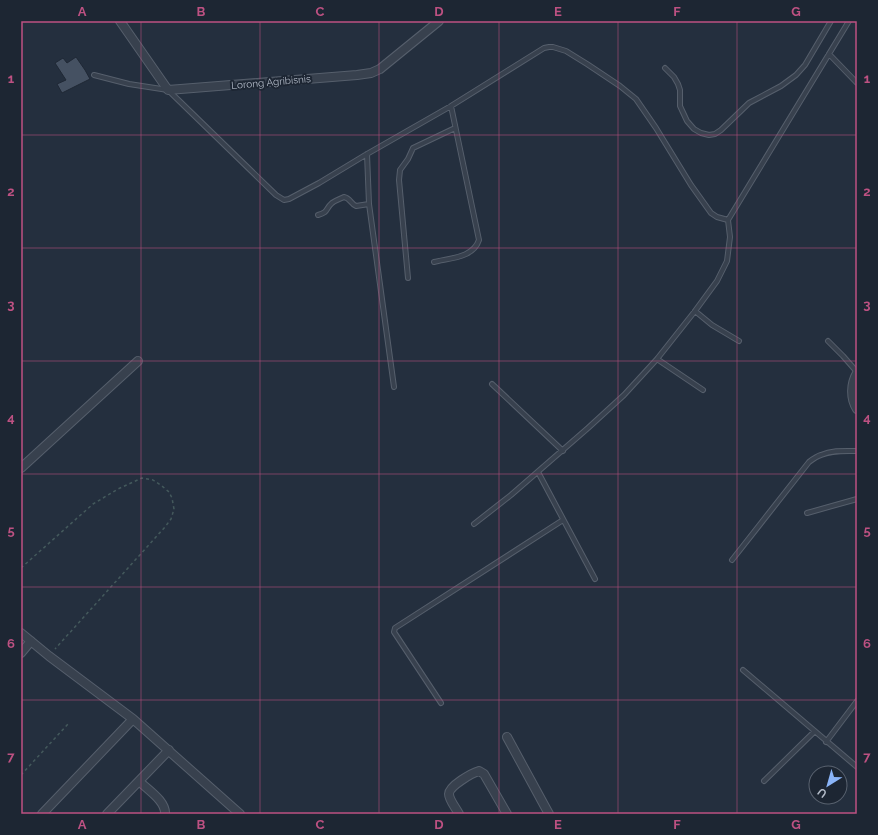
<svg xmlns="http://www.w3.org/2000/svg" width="878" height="835" font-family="Raleway,sans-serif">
  <rect width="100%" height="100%" fill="#242f3e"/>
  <path fill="#455162" stroke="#1f2835" d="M76,57L85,70L90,79L62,93L57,84L66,80L55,63L63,58L67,63Z"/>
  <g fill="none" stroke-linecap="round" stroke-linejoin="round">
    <defs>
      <path id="service" d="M829,54L857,83
        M665,68L674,77L678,84L680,90V106L687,121L694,129L701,133L709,135L715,134L721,130L749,103L781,86L796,75L805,65L831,21
        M94,75L129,84L168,90L276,195L284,200L289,199L319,183L367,154L451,106L544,48L549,47H553L566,51L587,64L620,86L636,99L656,128L691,185L711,213L717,217L728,220
        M367,154L369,204L394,387
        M318,215C329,212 325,209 332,203C336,200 340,199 344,197C350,198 351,204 356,206L369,204
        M434,262C450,258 473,258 479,240L451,106
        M408,278L399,180L400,170L408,159L413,148L455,128
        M695,311L712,325L739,341
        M828,341L843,356L857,372
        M657,359L703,390
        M492,384L563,451
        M538,472L595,579
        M807,513L857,499
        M474,524L511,495L588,428L624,395L657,359L695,311L717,281L727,261L730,237L728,220L849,21
        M732,560L809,462C813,459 817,456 821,455C832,450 845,451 857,451
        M743,670L857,767
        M441,703L394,632L395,628L563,520
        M826,742L857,701
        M764,781L814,732"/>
      <path id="minor" d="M120,21L168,90L357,75L371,73L380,69L439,21
        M857,373C851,383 850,398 857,409
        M21,468L138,361
        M21,633L49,656L133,719L240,814
        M21,653L31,641
        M507,737L549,814
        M139,781C148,790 166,801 165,814
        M42,814L133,719
        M107,814L169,750
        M459,814C456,808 449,800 449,794C449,786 472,773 479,771L484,774L507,814"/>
    </defs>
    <use href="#service" stroke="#565f6c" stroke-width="6"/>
    <use href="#minor" stroke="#565f6c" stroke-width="10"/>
    <path stroke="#44595c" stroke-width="1.5" stroke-dasharray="3 3" stroke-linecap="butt" d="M21,568L93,504L118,489L142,478L153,480L162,486L169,492L172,498L174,509L171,519L165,527L55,649
      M21,775L68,724"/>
    <use href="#service" stroke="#38414e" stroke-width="4"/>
    <use href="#minor" stroke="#38414e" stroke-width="8"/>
  </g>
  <path fill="none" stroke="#bd5182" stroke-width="1" stroke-opacity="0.55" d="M141,21V814M260,21V814M379,21V814M499,21V814M618,21V814M737,21V814M21,135H857M21,248H857M21,361H857M21,474H857M21,587H857M21,700H857"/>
  <g text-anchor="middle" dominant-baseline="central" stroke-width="4" stroke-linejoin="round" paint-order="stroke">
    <g font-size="10" fill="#b4bcc9" stroke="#1d2633">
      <text transform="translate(271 82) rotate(-5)">Lorong Agribisnis</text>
    </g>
  </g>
  <rect width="878" height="835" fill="none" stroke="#1d2633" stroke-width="44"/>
  <g transform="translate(828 785) rotate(217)"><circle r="19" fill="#1d2633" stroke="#59626f"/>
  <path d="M0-3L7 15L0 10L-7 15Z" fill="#8ab4f8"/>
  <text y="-6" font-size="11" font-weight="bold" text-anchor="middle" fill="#b4bcc9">U</text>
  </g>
  <rect x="22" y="22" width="834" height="791" fill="none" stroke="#bd5182" stroke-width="1.5"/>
  <g font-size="13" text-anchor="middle" font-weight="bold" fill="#bd5182">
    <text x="82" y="16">A</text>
    <text x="201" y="16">B</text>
    <text x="320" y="16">C</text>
    <text x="439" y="16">D</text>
    <text x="558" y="16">E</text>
    <text x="677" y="16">F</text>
    <text x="796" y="16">G</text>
    <text x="11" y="83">1</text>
    <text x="867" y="83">1</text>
    <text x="11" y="196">2</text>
    <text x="867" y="196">2</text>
    <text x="11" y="309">3</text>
    <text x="867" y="309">3</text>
    <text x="11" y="422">4</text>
    <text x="867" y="422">4</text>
    <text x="11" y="535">5</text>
    <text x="867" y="535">5</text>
    <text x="11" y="648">6</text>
    <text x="867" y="648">6</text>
    <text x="11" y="761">7</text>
    <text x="867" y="761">7</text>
    <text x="82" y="829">A</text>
    <text x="201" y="829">B</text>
    <text x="320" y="829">C</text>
    <text x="439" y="829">D</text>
    <text x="558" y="829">E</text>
    <text x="677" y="829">F</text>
    <text x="796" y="829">G</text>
  </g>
</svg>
